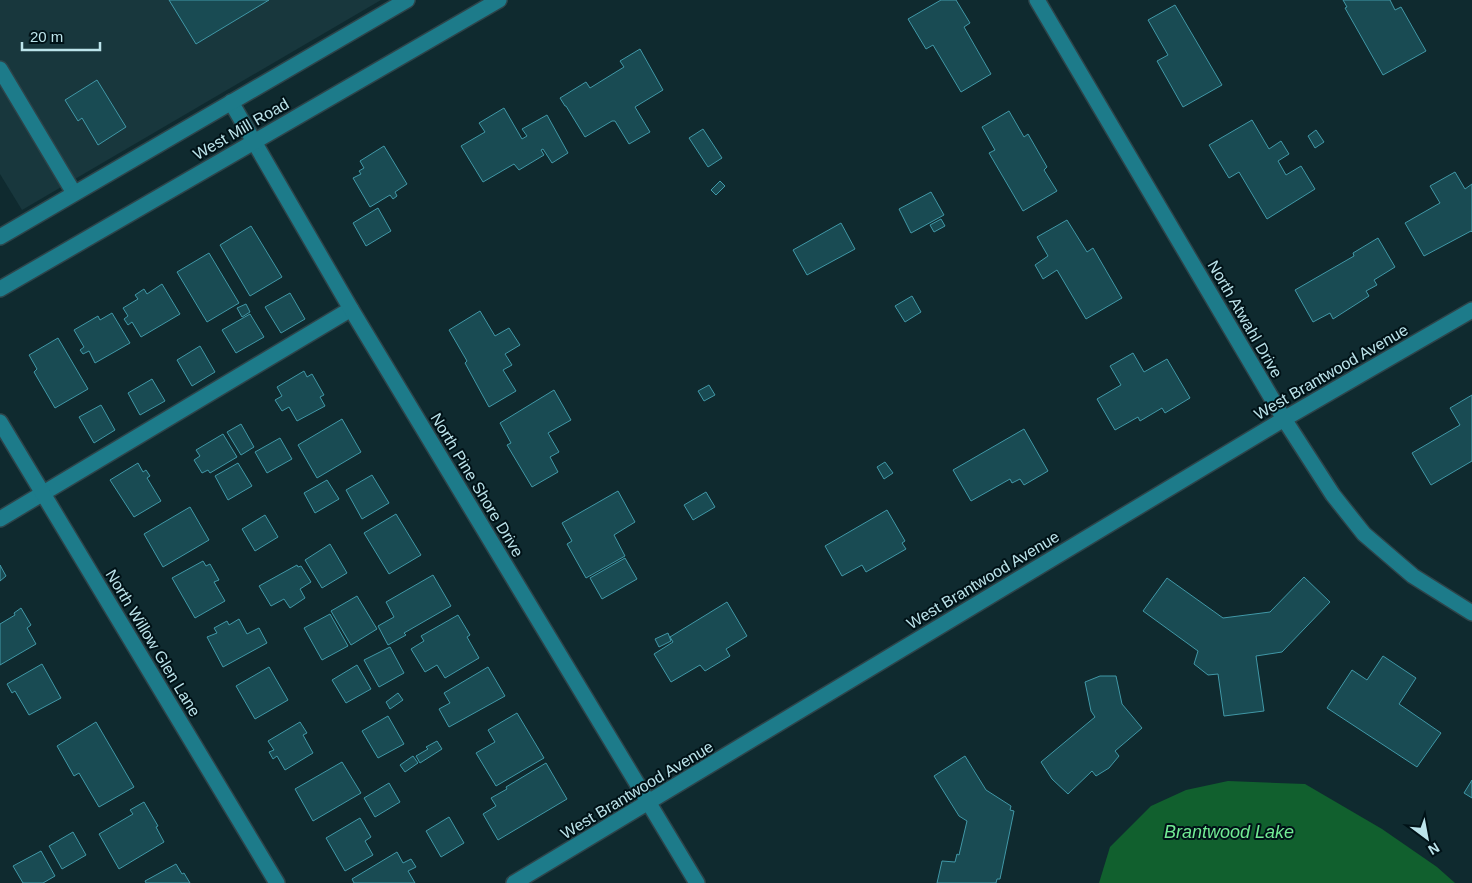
<svg xmlns="http://www.w3.org/2000/svg" width="1472" height="883" font-family="Arial,sans-serif">
  <rect width="100%" height="100%" fill="#0f2a2f"/>
  <path fill="#18373d" d="M0,0H381L22,210L0,174Z"/>
  <path fill="#11602e" d="M1228,781L1305,784L1382,829L1437,867L1455,883H1099L1110,847L1151,806L1186,790Z"/>
  <path fill="#194b53" stroke="#4198a7" d="M169,0H269L196,44Z
    M941,0H956L970,23L964,27L991,74L961,92L933,45L926,49L908,19Z
    M1343,0H1390L1395,10L1401,7L1426,51L1383,75L1345,8L1347,7Z
    M1175,5L1222,85L1183,107L1157,61L1168,55L1148,20Z
    M640,49L663,90L635,107L650,132L629,144L615,121H612L585,137L566,106H565L560,98L586,82L590,88L624,67L620,61Z
    M97,80L126,127L98,145L82,118L78,121L65,100Z
    M504,108L522,139L527,136L522,129L547,115L568,153L552,163L543,149L541,150L544,155L519,170L514,164L483,182L461,146L485,132L479,123Z
    M1009,111L1024,137L1028,134L1047,167L1044,170L1057,191L1023,211L989,153L995,150L982,127Z
    M1252,120L1269,149L1281,141L1289,154L1278,161L1286,175L1301,166L1315,189L1267,219L1239,172L1229,178L1209,145Z
    M703,129L722,158L708,167L689,138Z
    M1316,130L1324,142L1315,148L1308,136Z
    M384,146L407,184L395,192L397,196L393,199L390,195L370,207L353,178L361,174L359,171L364,168L360,161Z
    M1455,172L1465,189L1472,184V232L1471,231L1424,256L1405,223L1440,203L1430,186Z
    M720,181L725,186L716,195L711,190Z
    M931,192L944,215L911,233L899,209Z
    M378,208L391,231L366,246L353,223Z
    M941,219L945,226L934,232L930,225Z
    M1067,220L1087,252L1093,248L1122,298L1086,319L1057,270L1043,279L1035,265L1048,256L1037,237Z
    M841,223L855,249L807,275L793,250Z
    M251,226L282,277L250,296L220,245Z
    M1378,238L1395,267L1374,280L1377,285L1366,291L1369,296L1333,319L1330,313L1313,322L1295,290L1354,256L1353,253Z
    M209,253L239,303L207,322L177,272Z
    M162,284L180,314L141,337L132,322L128,325L124,319L128,316L123,308L138,299L135,295L144,289L147,294Z
    M290,293L305,319L281,333L265,307Z
    M912,296L921,312L905,322L895,306Z
    M246,304L250,312L242,317L237,308Z
    M480,311L495,336L509,328L520,345L505,354L512,365L503,370L516,391L489,407L465,363L467,361L449,330Z
    M112,313L130,343L95,363L89,351L83,354L80,350L84,347L74,330L98,316L100,320Z
    M250,314L264,337L236,353L222,330Z
    M58,338L88,389L55,408L34,372L37,369L29,355Z
    M200,346L215,372L192,386L177,360Z
    M1133,353L1144,372L1167,359L1190,398L1165,413L1162,408L1140,421L1138,417L1115,430L1097,399L1121,385L1110,366Z
    M304,371L307,377L312,374L324,395L320,397L325,406L297,421L289,407L282,411L275,400L282,396L277,387Z
    M152,379L165,401L140,415L128,393Z
    M709,385L715,395L704,401L698,391Z
    M554,390L571,420L548,433L559,452L550,457L558,472L532,487L507,445L511,443L500,423Z
    M1472,395V461L1431,485L1412,453L1460,425L1450,408Z
    M101,405L115,430L94,443L79,417Z
    M342,419L361,452L317,478L298,445Z
    M241,424L254,447L241,455L227,432Z
    M1024,429L1048,471L1024,485L1020,479L1012,483L1010,479L971,501L953,470Z
    M223,434L237,457L210,473L208,470L202,473L194,460L200,456L196,450Z
    M280,438L292,459L267,473L255,452Z
    M885,462L893,473L884,479L877,467Z
    M138,463L143,472L146,470L150,476L147,478L161,501L134,517L110,480Z
    M238,463L252,486L228,500L215,476Z
    M372,475L389,503L362,519L346,490Z
    M327,480L339,499L315,513L304,493Z
    M618,491L635,522L614,535L625,556L586,578L567,544L572,541L562,523Z
    M706,492L715,507L693,520L684,505Z
    M190,507L209,540L163,567L144,534Z
    M887,510L905,541L902,543L906,549L866,572L862,565L842,576L825,546Z
    M396,514L421,555L389,574L364,533Z
    M265,515L278,537L255,551L242,529Z
    M330,544L347,573L322,588L305,560Z
    M625,558L637,579L602,599L590,578Z
    M203,561L206,566L210,564L219,580L214,582L225,601L195,618L172,578Z
    M0,565L6,576L0,581Z
    M297,565L298,567L301,566L311,582L300,589L305,598L290,608L284,599L271,606L259,586Z
    M433,575L451,606L404,633L406,635L388,645L378,626L394,617L386,602Z
    M1304,577L1330,602L1282,652L1256,656L1264,711L1224,716L1218,674L1208,675L1194,664L1198,651L1143,611L1167,578L1223,618L1270,612Z
    M357,596L377,629L351,645L331,611Z
    M727,602L747,636L726,649L730,656L705,671L700,665L671,682L654,654L673,642L670,637Z
    M21,608L31,625L27,628L36,644L0,665V624L15,615L14,613Z
    M330,614L348,646L322,660L304,628Z
    M458,615L470,635L467,637L479,658L445,678L437,665L425,672L411,649L424,641L421,636Z
    M239,619L247,634L259,628L267,643L223,667L207,637L217,633L214,628L227,621L229,625Z
    M668,633L671,641L659,647L655,639Z
    M390,647L404,673L379,687L364,660Z
    M1383,656L1416,678L1399,704L1441,733L1417,767L1327,708L1352,670L1367,680Z
    M42,664L61,698L29,715L15,691L12,693L7,684Z
    M357,665L371,689L346,703L332,680Z
    M269,667L288,700L255,719L236,686Z
    M488,667L505,696L449,727L439,709L450,703L444,693Z
    M1100,676H1116L1122,704L1142,728L1115,751L1119,756L1109,768L1096,776L1092,771L1068,794L1052,779L1041,762L1095,717L1091,711L1085,682Z
    M398,693L403,700L390,709L386,702Z
    M517,713L544,758L496,786L476,753L495,742L488,730Z
    M388,716L404,744L378,758L362,731Z
    M96,722L134,787L99,807L79,773L74,776L57,746Z
    M300,722L307,733L303,735L313,753L285,770L277,756L273,759L269,752L274,750L268,741Z
    M437,741L442,749L420,763L416,756L428,749L426,747Z
    M413,756L418,763L405,772L400,765Z
    M965,756L986,790L1011,806L1010,810L1014,811L1000,879H997L996,883H937L942,861L955,862L957,854L959,855L967,821L959,816L934,776Z
    M342,762L361,793L313,821L295,789Z
    M546,763L567,799L498,840L483,814L496,806L491,798L507,789L506,787Z
    M1472,780V798L1464,793Z
    M389,783L400,802L375,817L364,798Z
    M144,802L158,826L156,827L164,842L119,869L99,834L133,814L130,810Z
    M449,817L464,843L441,857L426,831Z
    M360,818L371,837L365,841L373,855L345,871L326,838Z
    M73,832L86,855L62,869L49,846Z
    M41,851L55,876L43,883H23L13,866Z
    M397,852L403,863L411,859L416,867L408,871L415,883H354L352,879Z
    M176,864L182,874L184,873L190,883H146L145,881Z"/>
  <g fill="none" stroke-linecap="round" stroke-linejoin="round">
    <defs>
      <path id="lane" d="M0,69L74,193
        M0,519L351,309"/>
      <path id="street" d="M1037,0L1284,419L1333,495L1364,534L1413,576L1472,613
        M231,102L351,309L697,883
        M0,422L277,883
        M514,883L1284,419L1472,310"/>
      <path id="secondary" d="M0,237L407,0
        M0,289L499,0"/>
    </defs>
    <use href="#lane" stroke="#2d444a" stroke-width="18"/>
    <use href="#street" stroke="#2d444a" stroke-width="18"/>
    <use href="#secondary" stroke="#2d444a" stroke-width="18"/>
    <use href="#lane" stroke="#1d7b8a" stroke-width="15"/>
    <use href="#street" stroke="#1d7b8a" stroke-width="15"/>
    <use href="#secondary" stroke="#1d7b8a" stroke-width="15"/>
  </g>
  <g text-anchor="middle" dominant-baseline="central" stroke-width="4" stroke-linejoin="round" paint-order="stroke">
    <g font-size="16" fill="#bce4eb" stroke="#001217">
      <text transform="translate(241 129) rotate(-30)">West Mill Road</text>
      <text transform="translate(1245 319) rotate(60)">North Atwahl Drive</text>
      <text transform="translate(1331 372) rotate(-30)">West Brantwood Avenue</text>
      <text transform="translate(477 485) rotate(59)">North Pine Shore Drive</text>
      <text transform="translate(983 580) rotate(-31)">West Brantwood Avenue</text>
      <text transform="translate(153 643) rotate(59)">North Willow Glen Lane</text>
      <text transform="translate(637 790) rotate(-31)">West Brantwood Avenue</text>
    </g>
    <g font-size="18" font-style="italic" fill="#72ec94" stroke="#001217">
      <text x="1229" y="832">Brantwood Lake</text>
    </g>
  </g>
  <g transform="translate(1427 838) rotate(148)" stroke="#001217" stroke-width="4" paint-order="stroke">
  <path d="M0-4L9 19L0 12L-9 19Z" fill="#bce4eb"/>
  <text y="-8" font-size="14" font-weight="bold" text-anchor="middle" fill="#bce4eb">N</text>
  </g>
  <path d="M22 42v8h78v-8" fill="none" stroke="#bce4eb" stroke-width="2.5"/>
  <text x="30" y="42" font-size="15" fill="#bce4eb" stroke="#001217" stroke-width="4" paint-order="stroke">20 m</text>
</svg>
